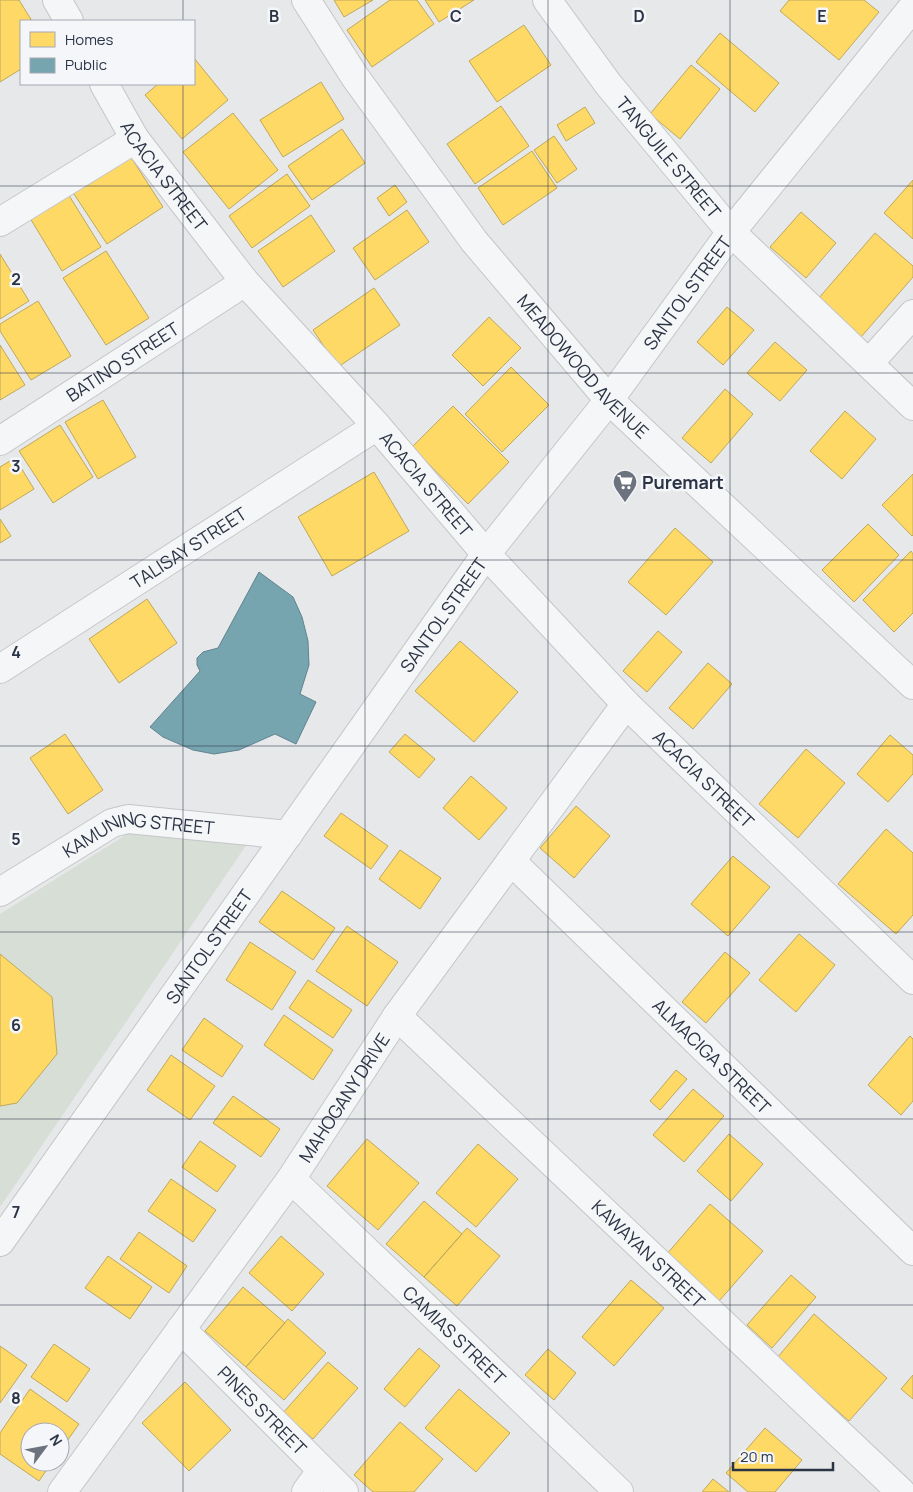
<svg xmlns="http://www.w3.org/2000/svg" width="913" height="1492" font-family="Manrope,sans-serif">
  <rect width="100%" height="100%" fill="#e6e8ea"/>
  <path fill="#d6ded6" d="M145,823L247,844L0,1207V914Z"/>
  <path fill="#ffd966" stroke="#bfa85c" d="M0,0H19L32,21H21V69L0,82Z
    M334,0H373L344,17Z
    M390,0H417L434,24L372,67L347,30Z
    M425,0H474L439,22Z
    M789,0H864L879,12L839,60L780,11Z
    M524,25L551,65L497,102L469,61Z
    M720,33L779,83L755,112L696,62Z
    M194,58L228,100L182,139L145,95L158,84H194Z
    M691,65L720,89L680,139L650,114Z
    M321,82L344,119L283,157L260,120Z
    M501,106L529,146L475,184L447,144Z
    M585,107L595,123L566,141L557,125Z
    M233,113L278,170L229,209L183,152Z
    M342,129L365,163L312,200L288,166Z
    M554,136L577,169L557,183L534,150Z
    M127,151L163,207L107,244L70,188Z
    M532,151L557,188L503,225L478,188Z
    M287,174L310,206L252,248L229,216Z
    M913,180V239L884,213Z
    M395,185L407,202L389,216L377,198Z
    M65,189L101,247L62,271L27,213Z
    M407,210L429,242L375,280L353,248Z
    M801,212L836,243L806,278L770,247Z
    M311,215L335,251L283,287L258,251Z
    M875,233L913,266V277L861,337L818,299Z
    M106,251L149,318L106,345L63,278Z
    M0,254L29,301L0,319Z
    M374,288L400,325L338,367L313,330Z
    M38,301L71,356L31,380L0,331V324Z
    M727,307L754,330L723,365L697,342Z
    M489,317L521,348L483,386L452,355Z
    M775,342L807,370L780,401L747,373Z
    M0,345L25,385L0,400Z
    M511,367L549,405L502,452L465,414Z
    M725,389L753,414L711,463L682,438Z
    M103,400L136,457L98,479L65,422Z
    M453,406L509,462L468,504L412,447Z
    M845,411L876,439L842,479L810,451Z
    M60,425L93,477L53,503L19,451Z
    M15,458L34,489L0,510V467Z
    M374,472L409,531L332,576L298,517Z
    M913,474V535L912,536L882,505Z
    M0,519L11,536L0,543Z
    M868,524L899,555L854,602L822,570Z
    M675,528L713,562L666,615L628,582Z
    M911,551L913,554V613L894,632L863,600Z
    M147,599L177,643L119,683L89,639Z
    M658,631L682,652L647,692L623,671Z
    M460,641L518,692L474,742L415,691Z
    M708,663L732,684L693,729L669,708Z
    M65,734L103,790L68,814L30,758Z
    M405,734L435,759L419,778L389,752Z
    M890,735L913,755V774L888,802L857,774Z
    M806,749L845,783L798,838L759,804Z
    M471,776L507,808L479,840L443,808Z
    M576,806L610,836L574,878L540,848Z
    M341,813L388,846L371,869L324,836Z
    M886,829L913,853V915L896,934L838,884Z
    M400,850L441,878L420,909L379,879Z
    M733,856L770,887L728,936L691,904Z
    M282,891L335,928L313,960L259,922Z
    M347,926L398,962L367,1006L316,971Z
    M799,934L835,965L796,1012L759,980Z
    M250,942L296,972L272,1010L226,980Z
    M725,952L750,973L706,1023L682,1002Z
    M0,954L52,997L57,1054L17,1103L0,1106Z
    M308,980L352,1010L333,1038L289,1008Z
    M284,1015L333,1050L313,1080L264,1045Z
    M204,1018L243,1046L222,1077L182,1050Z
    M910,1036L913,1039V1101L901,1115L868,1085Z
    M171,1055L215,1086L190,1120L147,1090Z
    M676,1070L687,1079L660,1110L650,1101Z
    M693,1089L724,1116L684,1162L653,1135Z
    M233,1096L280,1129L261,1157L213,1123Z
    M729,1134L763,1164L731,1201L697,1171Z
    M367,1139L419,1183L378,1230L327,1186Z
    M200,1141L236,1166L217,1192L182,1167Z
    M478,1144L518,1179L476,1227L436,1193Z
    M171,1179L216,1210L193,1242L148,1211Z
    M424,1201L462,1234L424,1277L386,1244Z
    M710,1204L763,1251L719,1301L666,1255Z
    M467,1228L500,1256L457,1306L424,1277Z
    M139,1232L187,1266L169,1293L120,1259Z
    M281,1236L324,1274L292,1311L249,1273Z
    M108,1256L152,1287L130,1319L85,1288Z
    M791,1275L816,1297L772,1348L747,1325Z
    M631,1280L664,1308L614,1366L582,1337Z
    M243,1287L285,1323L246,1367L205,1331Z
    M814,1314L887,1378L849,1421L777,1358Z
    M288,1319L326,1353L284,1400L246,1367Z
    M54,1344L90,1369L67,1402L31,1377Z
    M0,1346L27,1365L0,1403Z
    M419,1348L440,1366L405,1407L384,1389Z
    M548,1349L576,1373L554,1400L525,1375Z
    M328,1362L358,1388L313,1439L283,1413Z
    M913,1375V1399L901,1389Z
    M185,1382L231,1430L189,1471L142,1423Z
    M30,1389L79,1424L60,1451V1432H30V1462H52L39,1481L0,1454V1433Z
    M459,1389L510,1433L476,1472L425,1428Z
    M400,1422L443,1459L414,1492H373L354,1475Z
    M765,1428L802,1460L775,1492H748L726,1473Z
    M713,1479L729,1492H702Z"/>
  <path fill="#76a5af" stroke="#60838f" d="M259,572L293,597L302,617L308,641L309,665L300,694L316,702L296,744L275,734L239,750L214,754L193,750L163,737L150,727L200,671L197,665V658L203,652L218,648Z"/>
  <g fill="none" stroke-linecap="round" stroke-linejoin="round">
    <defs>
      <g id="street">
        <path d="M57,0L69,21"/>
        <path id="s1" d="M306,0L355,77L474,241L609,400L913,685"/>
        <path id="s2" d="M547,0L608,84L731,232L913,406"/>
        <path id="s3" d="M104,84L135,139L245,282L377,426L486,554L626,704L913,980"/>
        <path d="M0,222L135,139"/>
        <path d="M869,363L913,314"/>
        <path id="s4" d="M0,441L245,282"/>
        <path id="s5" d="M0,669L377,426"/>
        <path id="s6" d="M511,861L913,1251"/>
        <path id="s7" d="M0,892L112,823L128,819L288,835"/>
        <path id="s8" d="M397,1016L901,1492"/>
        <path id="s9" d="M291,1179L619,1492"/>
        <path id="s10" d="M0,1242L486,554L609,400L731,232L913,7"/>
        <path id="s11" d="M181,1329L344,1492"/>
        <path id="s12" d="M62,1492L291,1179L397,1016L626,704"/>
        <path d="M306,1492L321,1471"/>
      </g>
    </defs>
    <use href="#street" stroke="#c4c6c8" stroke-width="30"/>
    <use href="#street" stroke="#f5f6f7" stroke-width="28"/>
  </g>
  <path fill="none" stroke="#2b3445" stroke-width="1" stroke-opacity="0.55" d="M183,0V21M365,0V1492M548,0V1492M730,0V1492M183,84V1492M0,186H913M0,373H913M0,560H913M0,746H913M0,932H913M0,1119H913M0,1305H913"/>
  <defs>
    <symbol id="supermarket-pin" viewBox="-11 -11 22 30"><path d="M0 17L-7.5 6A9.5 9.5 0 1 1 7.5 6Z" fill="#6c737f" stroke="#f4f6f9"/><path d="M-6-5.5h2.5l.6 2H6L4.5 2H-2.5L-4.4-4H-6ZM-1.5 3.2a1.3 1.3 0 1 0 .1 0ZM3 3.2a1.3 1.3 0 1 0 .1 0Z" fill="#fff"/></symbol>
  </defs>
  <g fill-rule="evenodd">
    <use href="#supermarket-pin" x="611" y="468" width="28" height="38"/>
  </g>
  <g text-anchor="middle" dominant-baseline="central" stroke-width="5" stroke-linejoin="round" paint-order="stroke">
    <g font-size="18" fill="#2b3445" stroke="#f4f6f9">
      <text stroke="none"><textPath href="#s2" startOffset="199">TANGUILE STREET</textPath></text>
      <text stroke="none"><textPath href="#s3" startOffset="110">ACACIA STREET</textPath></text>
      <text stroke="none"><textPath href="#s10" startOffset="1172">SANTOL STREET</textPath></text>
      <text stroke="none"><textPath href="#s4" startOffset="146">BATINO STREET</textPath></text>
      <text stroke="none"><textPath href="#s1" startOffset="460">MEADOWOOD AVENUE</textPath></text>
      <text stroke="none"><textPath href="#s3" startOffset="515">ACACIA STREET</textPath></text>
      <text stroke="none"><textPath href="#s5" startOffset="224">TALISAY STREET</textPath></text>
      <text stroke="none"><textPath href="#s10" startOffset="768">SANTOL STREET</textPath></text>
      <text stroke="none"><textPath href="#s3" startOffset="920">ACACIA STREET</textPath></text>
      <text stroke="none"><textPath href="#s7" startOffset="155">KAMUNING STREET</textPath></text>
      <text stroke="none"><textPath href="#s10" startOffset="362">SANTOL STREET</textPath></text>
      <text stroke="none"><textPath href="#s6" startOffset="280">ALMACIGA STREET</textPath></text>
      <text stroke="none"><textPath href="#s12" startOffset="485">MAHOGANY DRIVE</textPath></text>
      <text stroke="none"><textPath href="#s8" startOffset="346">KAWAYAN STREET</textPath></text>
      <text stroke="none"><textPath href="#s9" startOffset="226">CAMIAS STREET</textPath></text>
      <text stroke="none"><textPath href="#s11" startOffset="115">PINES STREET</textPath></text>
    </g>
    <g font-size="18" font-weight="bold" fill="#2b3445" stroke="#f4f6f9" text-anchor="start">
      <text x="642" y="482">Puremart</text>
    </g>
  </g>
  <g font-size="16" text-anchor="middle" font-weight="bold" fill="#2b3445" stroke="#f4f6f9" stroke-width="5" stroke-linejoin="round" paint-order="stroke">
    <text x="274" y="22">B</text>
    <text x="456" y="22">C</text>
    <text x="639" y="22">D</text>
    <text x="822" y="22">E</text>
    <text x="16" y="285">2</text>
    <text x="16" y="472">3</text>
    <text x="16" y="658">4</text>
    <text x="16" y="845">5</text>
    <text x="16" y="1031">6</text>
    <text x="16" y="1218">7</text>
    <text x="16" y="1404">8</text>
  </g>
  <rect x="20" y="20" width="175" height="65" fill="#f4f6f9" stroke="#a4a8b1"/>
  <rect x="30" y="32" width="25" height="15" fill="#ffd966" stroke="#a4a8b1"/>
  <text x="65" y="45" font-size="15" fill="#2b3445">Homes</text>
  <rect x="30" y="58" width="25" height="15" fill="#76a5af" stroke="#a4a8b1"/>
  <text x="65" y="70" font-size="15" fill="#2b3445">Public</text>
  <g transform="translate(45 1447) rotate(58)"><circle r="24" fill="#f4f6f9" stroke="#a4a8b1"/>
  <path d="M0-4L9 19L0 12L-9 19Z" fill="#6c737f"/>
  <text y="-8" font-size="14" font-weight="bold" text-anchor="middle" fill="#2b3445">N</text>
  </g>
  <path d="M733 1462v8h100v-8" fill="none" stroke="#2b3445" stroke-width="2.5"/>
  <text x="740" y="1462" font-size="15" fill="#2b3445" stroke="#f4f6f9" stroke-width="4" paint-order="stroke">20 m</text>
</svg>
